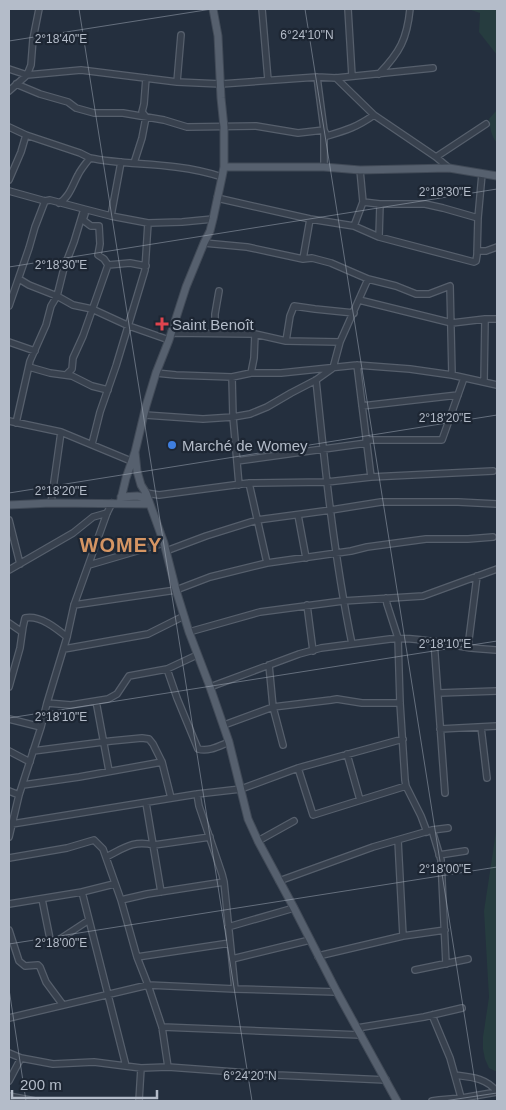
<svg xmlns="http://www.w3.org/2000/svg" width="506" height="1110" font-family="Arial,sans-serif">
  <rect width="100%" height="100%" fill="#242f3e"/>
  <path fill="#263c3f" d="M468,9H497V55L479,32L480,13Z
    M497,110V143C491,136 490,127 489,119Z
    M497,825V1071H495L489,1068L485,1059L483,1049V1037L489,997L484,911Z"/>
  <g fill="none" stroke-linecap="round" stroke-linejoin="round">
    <defs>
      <path id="minor" d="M262,9L268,80
        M348,9L352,76
        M9,69L27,75L81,70L177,82L221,84L317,77L336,78L433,68
        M379,74C400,52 407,39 410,9
        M317,77L324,130V167
        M336,78L374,115L436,157L449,168
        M177,82L181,35
        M16,84L40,94L68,102L76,108L94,113H123L164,120L187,127L256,126L298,133L324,130L327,136C347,130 357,127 374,115
        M9,91L27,75L31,65L33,39L39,9
        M9,127L26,135L21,152L9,180
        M26,135L80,153L90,158
        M436,157L486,124
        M134,163L142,138L146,117L142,112L144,104L146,78
        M9,191L45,201L50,200L84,209L74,242L64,268L57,296L51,306L46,325L30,361L16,423
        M217,198L310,219L354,226L379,237L474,262L476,261L477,255L478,218L482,174
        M363,202L380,204H425L443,208L478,218
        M59,203C69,198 73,184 78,175C81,169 86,163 90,158C119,164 148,163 176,167C192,169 207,172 222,177
        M84,209L111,216L148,223L182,222L213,219
        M111,216L121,162
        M354,226L363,202L360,170
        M379,237L380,204
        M204,243L247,247L303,259L312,258L331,263L368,279L396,286L416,294H429L450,286L452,375
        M477,251H486L497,247
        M303,259L310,219
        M108,265L130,263L146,266
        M19,279L29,285L57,296L73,305L92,309L129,326L169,340
        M359,300L452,323L485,319H497
        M9,306L29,248L35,227L45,201
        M171,333L255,334L286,341L340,342
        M215,333V314L219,291
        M286,341L290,316L294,306L315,309L354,313
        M9,342L35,351
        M357,365L371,477
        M29,367L50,373L72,376L92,386L108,390
        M156,373L176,375L232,377L251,373H281L357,365L410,369L452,375L497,385
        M251,373L254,358L255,334
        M66,375L72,369L73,358L83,336L108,265L104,259L98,255L100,244L99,226H91L83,220L85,214
        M232,377L233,417L239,485
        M316,380C325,468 334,557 352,644
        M484,382L485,319
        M362,406L458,395
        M145,415L203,419L233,417L250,414L267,407L291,393L316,380L333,368L340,342L368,279
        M9,421L61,432L131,461
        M366,440H442L464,378
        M92,444L100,412L116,366L145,270L148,223
        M237,461L367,443
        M249,483L267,563
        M146,493L159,495L249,483L327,482L371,477L493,471
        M51,503L61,432
        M298,515L306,558
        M9,520L20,564
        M166,551L206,536L257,520L331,510L381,502H458L497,504
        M89,565L164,543
        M9,570L73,533L93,517L107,513
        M386,598L387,604L398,638L400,703L405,780L406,786L421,816L427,832
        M74,605L176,590L210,577L267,563L351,551L367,547L426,539H468L493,537
        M307,605L313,651
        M9,623L22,632
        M189,632L260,612L343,601L423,596L497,569
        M434,641L445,793
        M468,647L477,576
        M64,649L148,634L184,616
        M269,665L273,707L283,745
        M167,669L177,698L198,749C209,752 219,746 229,742
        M9,687L20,648L23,627L25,618C40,615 56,628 67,637
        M210,687L299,654L321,648L390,639C415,637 440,643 465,647C476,649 487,649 497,650
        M438,693L497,691
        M96,701L109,771
        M47,703L71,705L108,699L117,694L129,676L167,669L197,655
        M9,719L41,727
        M224,725L273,707L331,700L337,699L362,703H400
        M481,727L487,778
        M440,729L497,726
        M9,751L30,762
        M33,751L111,741L142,738L149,739L153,744L162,762L171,798
        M347,754L360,800
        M298,768L313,815L406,786
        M23,785L79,777L162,762
        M9,791L19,795
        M197,794L199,806L222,874L224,882L235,989
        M146,803L161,892
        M12,824L197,794L241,789L298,768L403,739
        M432,830L441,860L446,964
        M9,837L19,795L41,727L47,703L67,637L74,605L107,513L112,503
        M398,840L403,936
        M258,841L294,821
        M439,855L465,851
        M106,857C124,848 133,840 154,845L210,837
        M9,858L67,848L94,840L103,849L121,900L137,957L148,985L162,1027L168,1067
        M279,881L373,847L432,830L448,828
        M82,892L126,1066
        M42,899L50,939L52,941H57L89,920
        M121,900L147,894L224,882
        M9,904L82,892L114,884
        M228,927L294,908
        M9,930L19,961L25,966L38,965L40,967L46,982L63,1005
        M318,956L403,936L445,930
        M137,957L230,943
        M232,959L310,940
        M415,970L468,959
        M432,1015L450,1058L462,1101
        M9,1018L148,985L235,989L337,992
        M162,1027L361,1035
        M357,1028L424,1017L462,1008
        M9,1053L21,1058L53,1064L94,1062L141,1068L168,1067L277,1075L386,1080
        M455,1075C471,1077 487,1078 497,1092
        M9,1081L21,1058
        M9,1096L35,1101
        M139,1101L141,1068
        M432,1101L439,1100L462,1098L497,1092"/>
      <path id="major" d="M224,167H324L360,170L449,168L497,176
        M135,452L137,471L141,485L146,493L164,543L176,590L189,632L210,687L229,742L248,819L258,841L294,908L337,992L397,1101
        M121,497L137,496L147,498
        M120,503L126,478L135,452L146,406L156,373L169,340L186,287L204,243L210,231L213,219L222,177L224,167V127L221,98L218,36L213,9
        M9,505L51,503L149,504"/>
    </defs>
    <use href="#minor" stroke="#565f6c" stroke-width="8"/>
    <use href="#major" stroke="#414a57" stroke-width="9"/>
    <use href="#minor" stroke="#38414e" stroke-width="5.5"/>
    <use href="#major" stroke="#56606e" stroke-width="7"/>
  </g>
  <path fill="none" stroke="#b4bcc9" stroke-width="1" stroke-opacity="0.45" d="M79,9L252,1101M305,9L478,1101M9,41L212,9M9,267L497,189M9,493L497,415M9,718L497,641M9,944L497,867M9,989L26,1101M444,1101L497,1093"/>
  <path fill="#e0444e" stroke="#1d2633" stroke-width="2" d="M159.5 316.5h5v5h5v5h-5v5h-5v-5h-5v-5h5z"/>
  <circle fill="#3f7fe0" stroke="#1d2633" stroke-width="2" cx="172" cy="445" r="5"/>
  <g text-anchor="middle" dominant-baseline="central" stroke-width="4.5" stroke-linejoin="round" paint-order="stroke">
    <g font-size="15" fill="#b4bcc9" stroke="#1d2633" text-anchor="start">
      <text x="172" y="324">Saint Benoît</text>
      <text x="182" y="445">Marché de Womey</text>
    </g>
    <g font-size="20" font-weight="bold" letter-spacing="1" fill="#d59563" stroke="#1d2633">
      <text x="121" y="545">WOMEY</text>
    </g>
  </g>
  <g font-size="12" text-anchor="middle" fill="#b4bcc9" stroke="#1d2633" stroke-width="4.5" stroke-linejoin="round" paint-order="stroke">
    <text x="307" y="39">6°24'10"N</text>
    <text x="61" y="43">2°18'40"E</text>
    <text x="445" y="196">2°18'30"E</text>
    <text x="61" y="269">2°18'30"E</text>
    <text x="445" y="422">2°18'20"E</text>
    <text x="61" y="495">2°18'20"E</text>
    <text x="445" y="648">2°18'10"E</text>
    <text x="61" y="721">2°18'10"E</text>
    <text x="445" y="873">2°18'00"E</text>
    <text x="61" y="947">2°18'00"E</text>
    <text x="250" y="1080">6°24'20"N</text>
  </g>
  <rect width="506" height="1110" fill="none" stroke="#b4bcc9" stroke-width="20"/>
  <path d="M12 1090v8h145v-8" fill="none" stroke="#b4bcc9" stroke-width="2.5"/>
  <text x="20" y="1090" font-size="15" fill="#b4bcc9" stroke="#1d2633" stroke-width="4" paint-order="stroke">200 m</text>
</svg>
